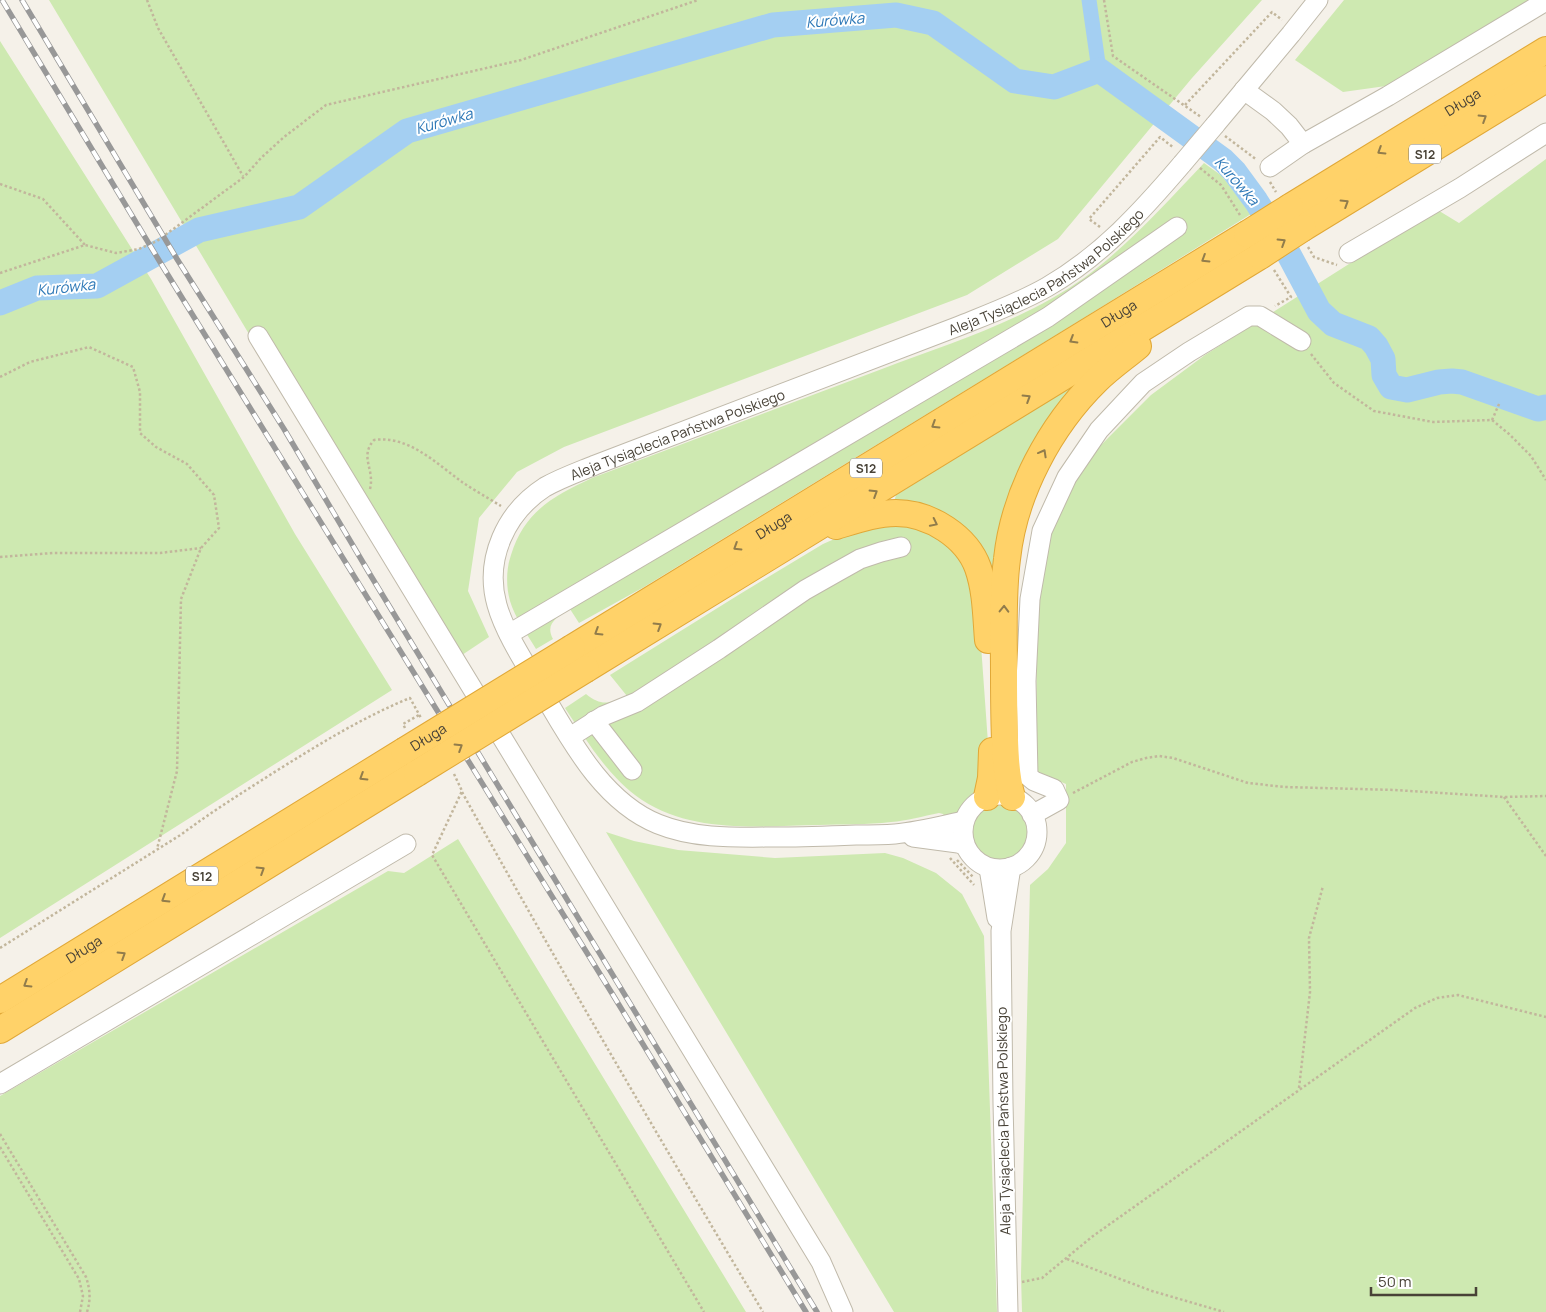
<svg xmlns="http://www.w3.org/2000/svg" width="1546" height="1312" font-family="Manrope,sans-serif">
  <rect width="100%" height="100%" fill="#f5f1e9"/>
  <path fill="#cee9b1" d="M49,0H1262L1192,78L1058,239L967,295L564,447L517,472L479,518L468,591L489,637L447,665Z
    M1344,0H1532L1386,86L1343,92L1295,60Z
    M0,41L151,279L295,534L392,690L0,938Z
    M1546,159V1312H1022L1021,1276L1030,885L1048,869L1066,843V784L1037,772L1036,600L1051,527L1075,472L1108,438L1151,395L1205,355L1436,209L1459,223Z
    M1204,163L1222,176L1251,214L1082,319L644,587L579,623L570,609C559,616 544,623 553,639L536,649C527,634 515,618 510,601C506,587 506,569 511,555C524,512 553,496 592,478C688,442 785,405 882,369C951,343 1023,321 1084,278C1129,245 1166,203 1204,163Z
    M1089,376L990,578L894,502L896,495Z
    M911,524L955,547L978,603L988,743L978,797L971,802L960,815L946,818L943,814L939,813C923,816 907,821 891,822C867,825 843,824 819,825C760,826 694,834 642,800C608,777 587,741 565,708L586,694C602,707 610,703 627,696L610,675L740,594L823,544L857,529Z
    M970 832a30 30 0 1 1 60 0a30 30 0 1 1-60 0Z
    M606,832L634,841L678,850L775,858L885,853L903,858L936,873L962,894L984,936L997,1312H894Z
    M458,839L746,1312H0V1096L388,871L404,873Z"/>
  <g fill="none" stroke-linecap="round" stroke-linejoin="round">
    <path stroke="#a4cff2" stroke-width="15" d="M1089,0L1099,70"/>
    <path stroke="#a4cff2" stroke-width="25" d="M0,303L37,288L97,286L199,230L299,207L407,131L773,25L896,15L933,23L1015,81L1054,87L1099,70L1223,160L1234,171L1256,201L1286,249L1319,311L1333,324L1369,338L1376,346L1383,359L1384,375L1391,387L1407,390L1439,382L1452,381L1462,382L1538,409L1546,407"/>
    <defs>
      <g id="minor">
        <path d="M1244,90L1273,111L1289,126L1303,144"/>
        <path d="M1215,125L1291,34L1318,0"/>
        <path d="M1270,167L1303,144L1388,96L1546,1"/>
        <path d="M1349,253L1460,188L1546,133"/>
        <path d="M258,336L821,1262L843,1312"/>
        <path d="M509,634L1048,317L1177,227"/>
        <path d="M594,721L632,770"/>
        <path d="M570,737L603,716L637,702L719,649L805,590L835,573L860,559L881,552L901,547"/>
        <circle cx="1000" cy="832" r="37"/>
        <path d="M1032,815L1059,800L1054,789L1034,781L1028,776L1026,681L1030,599L1042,531L1067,477L1099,430L1143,383L1189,352L1249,316H1260L1301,341"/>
        <path id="s1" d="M964,821C941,826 918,832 895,834C882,835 869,835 856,835C831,836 806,837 782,837C741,837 697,840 658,824C606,803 575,748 548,702C531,672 506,637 497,605C484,559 506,512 545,487C561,478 578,472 595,465L959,326C989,314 1019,303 1047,287C1101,256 1142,211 1182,164"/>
        <path d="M913,837L958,843L965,845"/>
        <path d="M989,868L997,918"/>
        <path d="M0,1084L406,844"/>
        <path d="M1008,1312L1003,1103L1001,931L1011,867"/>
      </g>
      <g id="highway">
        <path id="s2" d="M1290,207L1546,50"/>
        <path d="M1303,228L1546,79"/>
        <path d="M836,526C856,520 876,513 896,513C930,513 967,537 978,568C986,591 986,616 988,640"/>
        <path id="s3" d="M572,648L1247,234"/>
        <path d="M586,669L1260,256"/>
        <path d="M987,797L991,778L992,751"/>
        <path d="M1012,797C1008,784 1007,773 1006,760C1004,731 1004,702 1004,673C1004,635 1002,597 1007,559C1014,493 1050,426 1097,380C1109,368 1125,357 1138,346"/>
        <path id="s4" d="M0,1000L404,751"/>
        <path d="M0,1030L417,773"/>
      </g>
    </defs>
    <use href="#minor" stroke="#c0baab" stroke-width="21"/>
    <use href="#highway" stroke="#e1a837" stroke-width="28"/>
    <path stroke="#c2b69c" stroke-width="2.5" stroke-dasharray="2.5 2.5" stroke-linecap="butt" d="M147,0L158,28L243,176
      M1104,0L1113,56L1201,117
      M1185,105L1272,12L1282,20
      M1225,136L1257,160
      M1200,168L1221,185L1240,215
      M1270,182L1276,192
      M0,184L43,199L85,245
      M1100,227L1089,219L1160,137L1174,148
      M1308,247L1314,257L1337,265
      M1274,270L1291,297L1275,306
      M0,273L85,245L116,253L139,249L157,241L244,177L261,158L284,137L326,105L521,60L698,0
      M1311,354L1334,383L1374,411L1433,422L1492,420L1509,434L1531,456L1546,480
      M0,377L30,362L89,347L133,367L140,392V433L156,447L187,464L214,495L219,528L201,548L181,599L177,771L157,849
      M1492,420L1500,402
      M370,489C375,469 359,457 374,440C408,435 436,463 462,482C474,490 488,498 501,506
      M0,557L53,553H160L201,548
      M405,728L403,724L419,715
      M454,774L462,791L432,855L704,1312
      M462,792C559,967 660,1140 763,1312
      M1073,793L1132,762L1146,758L1159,756L1173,758L1248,783L1285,787L1395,790L1504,797L1546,796
      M1504,797L1546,856
      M950,858L974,885
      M957,860L974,878
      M0,948L182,834C211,812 242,793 273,773C318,745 361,718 410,698L421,718
      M1299,1088L1310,992L1309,938L1323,886
      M0,1134L86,1277C90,1289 91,1299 87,1312
      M0,1147L79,1279L83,1296L80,1312
      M1067,1259L1152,1291L1224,1312
      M1022,1282L1042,1278L1093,1236L1415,1008L1437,998L1458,995L1546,1017"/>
    <use href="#minor" stroke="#fff" stroke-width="19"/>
    <use href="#highway" stroke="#ffd269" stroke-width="26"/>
    <defs>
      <path id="rail" d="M2,0L163,267L613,995L806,1312
        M22,0L177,259L284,429L371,576L817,1312"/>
    </defs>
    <use href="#rail" stroke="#989898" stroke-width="5.5"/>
    <use href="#rail" stroke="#fff" stroke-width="4" stroke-dasharray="11" stroke-linecap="butt"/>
    <defs>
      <path id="minor-bridge" d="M1182,164L1215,125"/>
      <g id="highway-bridge">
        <path d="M1247,234L1290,207"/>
        <path d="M1260,256L1303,228"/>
        <path id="s5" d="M404,751L572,648"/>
        <path d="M417,773L586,669"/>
      </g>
    </defs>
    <use href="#minor-bridge" stroke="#c0baab" stroke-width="21" stroke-linecap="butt"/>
    <use href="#highway-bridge" stroke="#e1a837" stroke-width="28" stroke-linecap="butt"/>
    <use href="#minor-bridge" stroke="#fff" stroke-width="19"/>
    <use href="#highway-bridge" stroke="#ffd269" stroke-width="26"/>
  </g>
  <defs><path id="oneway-chevron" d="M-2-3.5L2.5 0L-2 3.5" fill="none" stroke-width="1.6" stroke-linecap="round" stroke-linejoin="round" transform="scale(1.25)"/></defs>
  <g stroke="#917c4b">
    <use href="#oneway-chevron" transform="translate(1483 118) rotate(-32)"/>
    <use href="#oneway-chevron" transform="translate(1381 151) rotate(148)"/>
    <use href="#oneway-chevron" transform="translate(1345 203) rotate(-32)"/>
    <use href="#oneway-chevron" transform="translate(1282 242) rotate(-32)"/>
    <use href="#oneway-chevron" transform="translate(1205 259) rotate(148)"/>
    <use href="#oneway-chevron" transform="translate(1073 340) rotate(149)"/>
    <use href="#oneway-chevron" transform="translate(1027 398) rotate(-32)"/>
    <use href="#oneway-chevron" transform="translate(935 425) rotate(148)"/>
    <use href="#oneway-chevron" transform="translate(1043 453) rotate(-61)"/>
    <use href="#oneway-chevron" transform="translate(874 493) rotate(-32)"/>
    <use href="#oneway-chevron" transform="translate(934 523) rotate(26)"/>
    <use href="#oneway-chevron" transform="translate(737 547) rotate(148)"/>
    <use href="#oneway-chevron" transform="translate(1004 609) rotate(-89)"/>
    <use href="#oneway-chevron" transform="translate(658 626) rotate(-32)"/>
    <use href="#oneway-chevron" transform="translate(598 632) rotate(148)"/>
    <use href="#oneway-chevron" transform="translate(459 747) rotate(-32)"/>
    <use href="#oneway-chevron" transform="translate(363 777) rotate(148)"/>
    <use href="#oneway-chevron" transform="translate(261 870) rotate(-32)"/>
    <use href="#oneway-chevron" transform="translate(165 899) rotate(148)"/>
    <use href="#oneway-chevron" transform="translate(122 955) rotate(-32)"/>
    <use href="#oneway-chevron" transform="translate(27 984) rotate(148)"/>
  </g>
  <g text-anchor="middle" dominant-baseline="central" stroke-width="4" stroke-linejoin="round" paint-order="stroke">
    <g fill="#fff" stroke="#7f7b73" stroke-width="1">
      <rect x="1409" y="144.5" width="32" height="19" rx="4"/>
      <rect x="850" y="458.5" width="32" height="19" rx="4"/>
      <rect x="186" y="866.5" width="32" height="19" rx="4"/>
    </g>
    <g font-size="12" font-weight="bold" fill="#484237">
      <text x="1425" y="154">S12</text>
      <text x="866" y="468">S12</text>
      <text x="202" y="876">S12</text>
    </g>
    <g font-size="14" fill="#484237" stroke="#fff">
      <text stroke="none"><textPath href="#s2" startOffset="202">Długa</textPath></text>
      <text stroke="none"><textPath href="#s1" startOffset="1270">Aleja Tysiąclecia Państwa Polskiego</textPath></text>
      <text stroke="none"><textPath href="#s3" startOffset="641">Długa</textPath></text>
      <text stroke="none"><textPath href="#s1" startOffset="865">Aleja Tysiąclecia Państwa Polskiego</textPath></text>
      <text stroke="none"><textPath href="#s3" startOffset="236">Długa</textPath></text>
      <text stroke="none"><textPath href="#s5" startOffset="28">Długa</textPath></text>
      <text stroke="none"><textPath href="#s4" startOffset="98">Długa</textPath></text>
      <text transform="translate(1003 1121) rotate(-91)">Aleja Tysiąclecia Państwa Polskiego</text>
    </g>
    <g font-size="15" font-style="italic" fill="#2d78b7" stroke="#fff">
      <text transform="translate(835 20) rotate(-5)">Kurówka</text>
      <text transform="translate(444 121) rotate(-16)">Kurówka</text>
      <text transform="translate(1237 181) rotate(49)">Kurówka</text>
      <text transform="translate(66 287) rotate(-6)">Kurówka</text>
    </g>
  </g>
  <path d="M1371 1287v8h105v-8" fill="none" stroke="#484237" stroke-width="2.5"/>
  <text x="1378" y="1287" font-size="15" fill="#484237" stroke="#ffffff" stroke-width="4" paint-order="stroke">50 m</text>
</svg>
